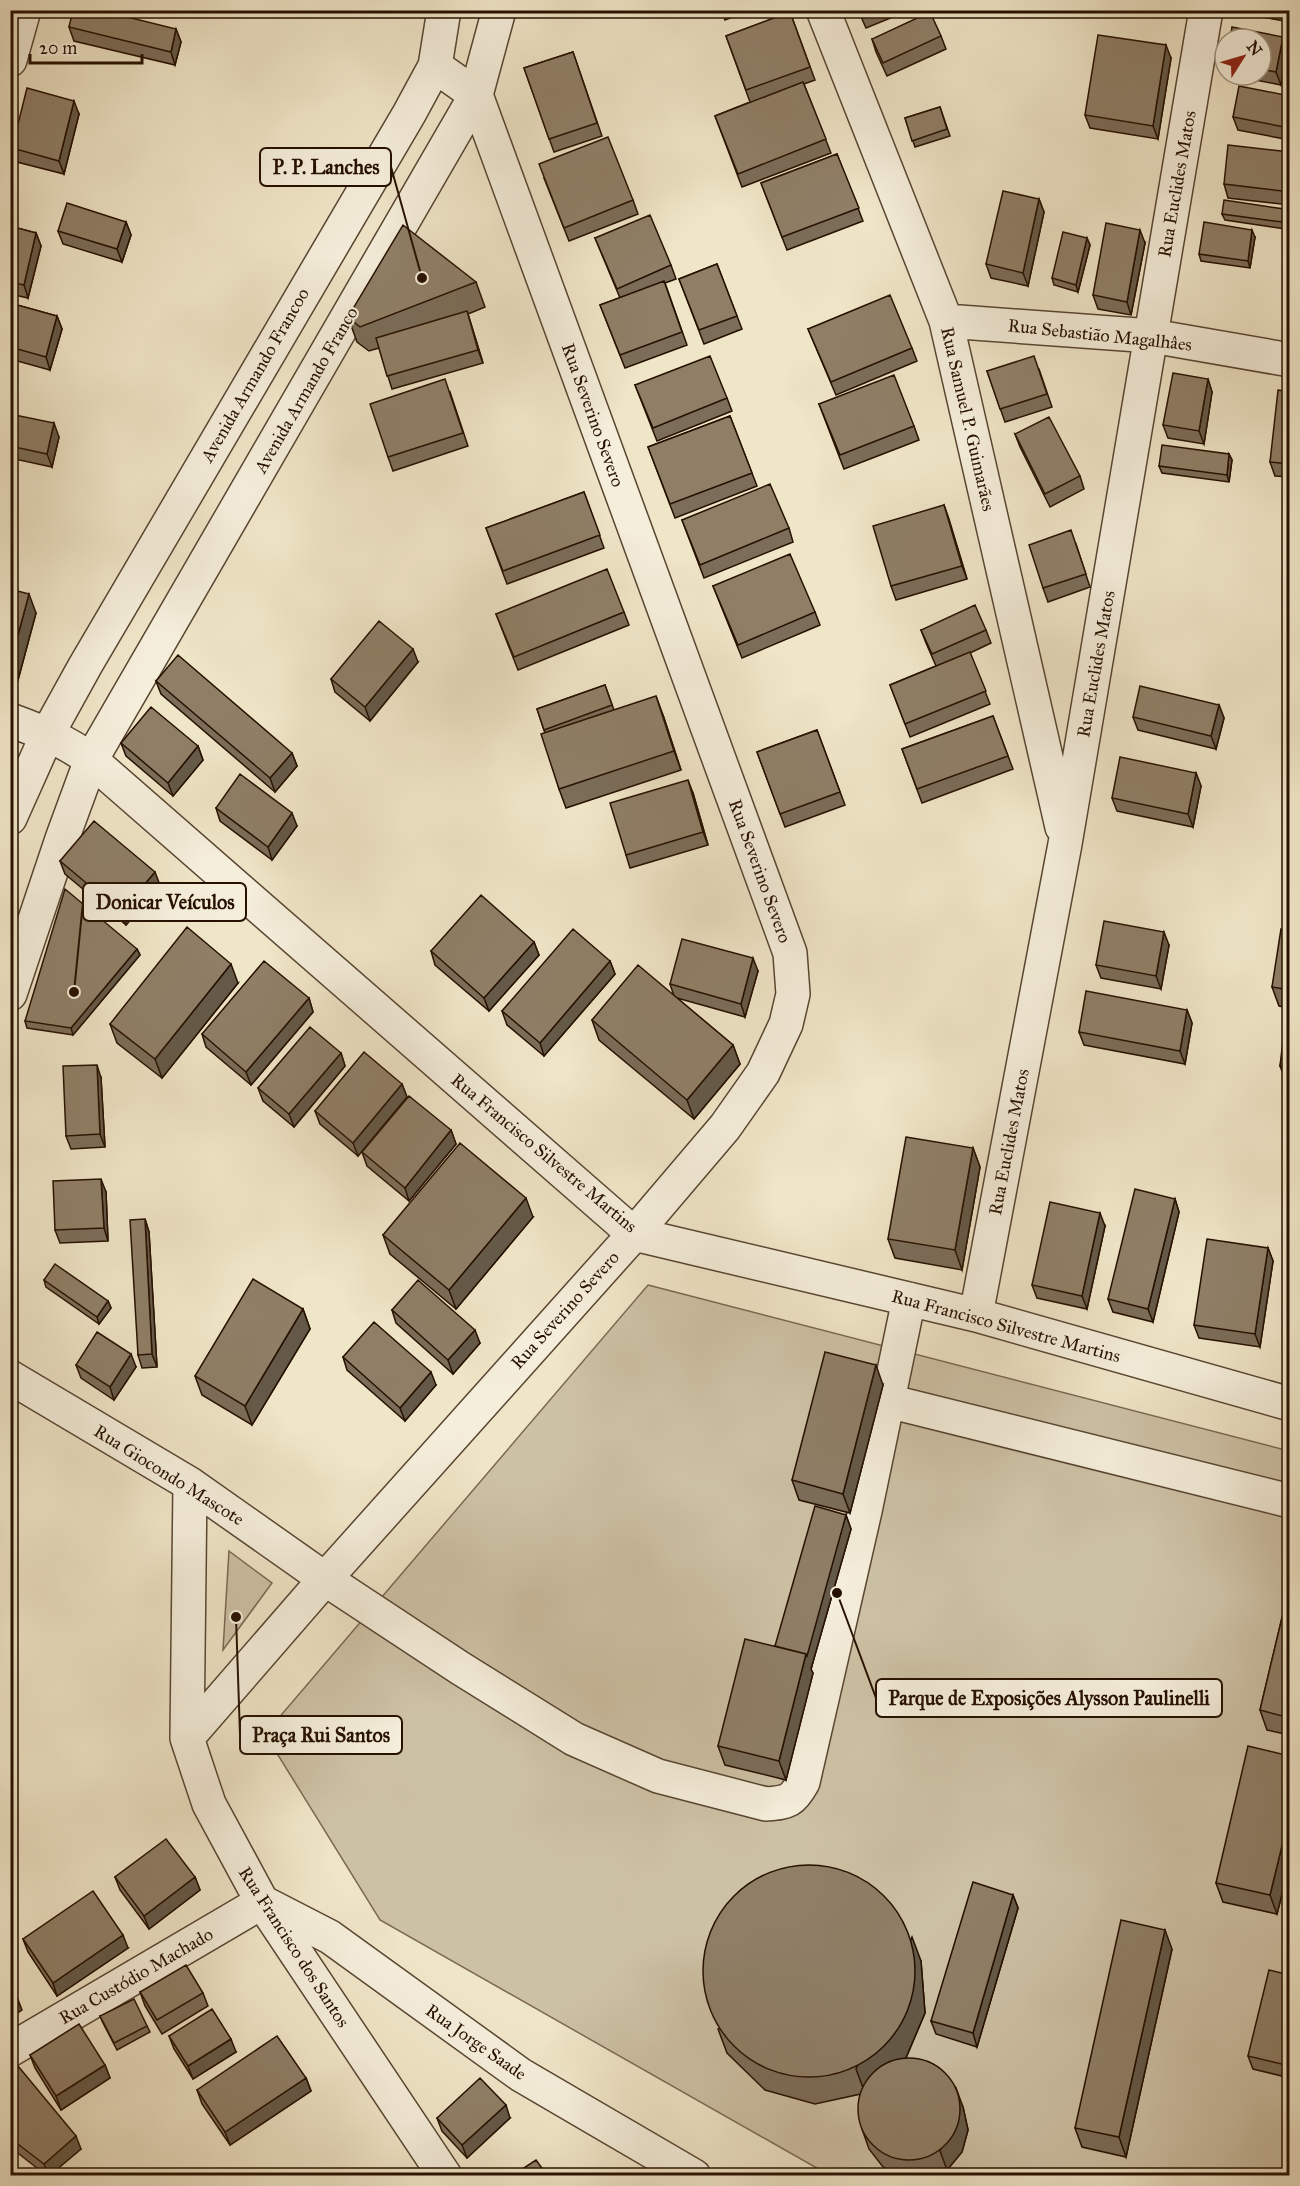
<svg xmlns="http://www.w3.org/2000/svg" width="1300" height="2186" font-family="'IM FELL Great Primer',serif">
  <rect width="100%" height="100%" fill="#efe5c7"/>
  <filter id="stains"><feTurbulence type="fractalNoise" baseFrequency=".00333" numOctaves="4"/><feColorMatrix values="0 0 0 0 .2 0 0 0 0 .09 0 0 0 0 .02 0 0 0 .5 -.17"/></filter>
  <radialGradient id="worn" r=".72"><stop offset=".6" stop-color="#630" stop-opacity="0"/><stop offset="1" stop-color="#630" stop-opacity=".3"/></radialGradient>
  <path fill="#cdc1a5" stroke="#7a6852" stroke-width="1.5" d="M648,1285L1289,1451V2175H829L380,1920L265,1734Z
    M229,1551L272,1583L223,1650Z"/>
  <g fill="none" stroke-linecap="round" stroke-linejoin="round">
    <defs>
      <path id="minor" d="M823,10L946,321L1062,827
        M10,60L24,10
        M946,321L1152,336L1290,360
        M10,720C40,731 66,741 91,760L634,1234L976,1315L1290,1404
        M10,818L48,733L85,666L409,114L435,66L444,10
        M10,994L62,839L91,760L476,95L499,10
        M976,1315L1065,844L1206,10
        M10,1377L190,1484L325,1579L460,1668L574,1739L658,1776L766,1804C788,1802 792,1802 803,1782L865,1511L909,1299
        M888,1401L1290,1501
        M190,1484L187,1738L209,1804L262,1902L445,2176
        M187,1738L325,1579L634,1234L725,1127L763,1073L786,1024L793,994L790,953L476,95L435,66
        M264,1903L330,1937L521,2075L694,2176
        M10,2050L262,1902"/>
    </defs>
    <use href="#minor" stroke="#584532" stroke-width="36"/>
    <use href="#minor" stroke="#f5eedb" stroke-width="33"/>
  </g>
  <path fill="#7b6d59" stroke="#261000" stroke-width="1.5" d="M721,10H751L725,20Z
    M858,10H910L866,28Z
    M1254,10H1290V22L1256,16Z
    M790,12L815,80L804,84L831,153L742,187L715,116L750,102L726,36Z
    M69,27L176,29L181,42L175,65L74,41Z
    M941,36L946,49L887,76L876,52L872,39Z
    M1283,37L1287,50L1281,85L1230,75H1261V39Z
    M573,52L602,136L554,152L524,68Z
    M1171,58L1158,139L1090,128L1085,115Z
    M1290,96V140L1238,130L1233,117Z
    M940,107L950,136L915,147L905,118Z
    M79,114L64,174L17,162L12,148Z
    M1290,152V205L1228,198L1224,184Z
    M837,154L863,221L787,250L761,183Z
    M544,178L633,200L638,214L569,241Z
    M1039,199L1044,212L1028,286L991,278L986,264Z
    M1222,214L1287,216L1285,229L1225,220Z
    M126,222L131,235L122,262L63,244L58,231Z
    M10,226L36,233L41,246L28,298L10,294Z
    M1255,237L1250,268L1201,261L1199,254Z
    M595,238L671,265L676,279L665,283L687,345L625,368L600,305L620,298Z
    M1087,238L1090,245L1078,292L1054,285L1052,278Z
    M1145,243L1131,315L1098,309L1093,295Z
    M717,264L742,329L704,344L679,279Z
    M476,282L485,307L468,314L483,363L392,389L379,348L369,351L357,342L348,317Z
    M10,303L57,316L62,329L50,370L10,359Z
    M808,329L912,348L917,361L836,395Z
    M1039,369L1052,407L1005,422L987,371Z
    M1208,379L1212,392L1204,444L1168,438L1163,425Z
    M635,385L727,398L732,411L657,441Z
    M450,392L468,446L393,471L388,457Z
    M1290,392V477L1275,476L1270,462Z
    M819,404L914,426L919,440L844,469Z
    M10,414L59,437L52,467L10,458Z
    M730,416L757,486L675,518L648,447Z
    M1015,434L1080,476L1084,489L1050,507L1020,447Z
    M1229,454L1232,460L1229,482L1162,473L1159,466Z
    M584,492L604,548L507,584L486,528Z
    M944,505L967,579L896,600L891,586Z
    M682,520L789,528L793,542L704,578Z
    M1076,544L1090,587L1048,602L1043,588Z
    M713,586L815,612L820,625L742,658Z
    M10,589L36,613L18,680L10,678Z
    M624,612L629,625L518,670L496,614Z
    M921,630H986L991,643L970,653L990,704L910,737L890,685L936,666L926,643Z
    M418,662L370,721L335,692L331,679Z
    M156,681L292,753L297,766L275,792L161,694Z
    M605,685L614,710L663,715L681,770L566,808L559,789L545,733L537,709Z
    M1219,705L1224,718L1216,749L1138,730L1133,717Z
    M993,716L1013,769L922,803L902,749Z
    M817,730L845,805L785,827L757,752Z
    M121,743L198,746L203,760L173,796L126,756Z
    M1196,773L1201,786L1193,827L1117,811L1112,798Z
    M693,793L708,845L630,868L626,855Z
    M216,808L297,826L272,860L220,821Z
    M60,861L160,885L126,925L65,874Z
    M1290,931V1008L1279,1006L1272,987Z
    M534,942L539,955L489,1011L435,965L431,951Z
    M1169,945L1161,989L1101,978L1096,965Z
    M137,949L140,955L73,1035L27,1028L25,1021Z
    M610,961L615,974L544,1056L507,1025L502,1011Z
    M758,971L745,1017L677,998L733,1045L740,1064L694,1119L599,1040L592,1020L674,996L670,984Z
    M238,983L162,1078L117,1043L110,1024Z
    M309,998L313,1012L251,1085L206,1047L202,1034Z
    M1187,1010L1192,1023L1185,1064L1084,1045L1079,1032Z
    M1290,1016V1079H1285L1280,1066Z
    M341,1053L345,1066L294,1127L263,1101L258,1088Z
    M101,1078L105,1147L71,1149L66,1136Z
    M402,1084L407,1097L358,1156L320,1124L315,1111Z
    M451,1130L456,1144L409,1201L367,1166L362,1152Z
    M973,1148L980,1167L962,1270L895,1258L888,1239Z
    M106,1192L108,1241L60,1243L55,1230Z
    M1175,1199L1179,1212L1153,1322L1113,1312L1108,1299Z
    M533,1217L456,1309L390,1254L383,1235Z
    M145,1219L149,1232L157,1367L142,1368L138,1355Z
    M1105,1226L1087,1309L1037,1298L1032,1285Z
    M1268,1248L1273,1261L1260,1347L1199,1338L1194,1325Z
    M44,1280L108,1301L111,1308L99,1324L46,1287Z
    M303,1309L310,1329L252,1425L202,1395L195,1376Z
    M392,1310L480,1343L453,1374L396,1323Z
    M343,1357L436,1385L405,1421L347,1370Z
    M76,1365L136,1367L114,1400L81,1378Z
    M883,1385L850,1513L799,1500L792,1480Z
    M846,1515L851,1529L811,1669L813,1673L786,1780L725,1765L718,1746L775,1646Z
    M1290,1584V1735L1267,1730L1260,1710Z
    M1290,1756V1862L1277,1914L1223,1902L1216,1883Z
    M115,1877H195L200,1890L149,1929L120,1890Z
    M1013,1895L1018,1908L977,2047L936,2034L931,2021Z
    M23,1939L128,1948L57,1996L28,1952Z
    M1172,1949L1126,2157L1082,2147L1075,2128Z
    M921,1961L925,2013L906,2058L963,2107L968,2130L962,2152L947,2170L934,2175H899L883,2167L869,2149L862,2129L861,2094L815,2104L765,2090L727,2053L718,2029Z
    M1290,1975V2078L1253,2069L1248,2056Z
    M140,1992L203,1993L208,2006L162,2034L145,2006Z
    M100,2016L147,2026L150,2032L117,2050L103,2023Z
    M169,2036L236,2052L193,2079L174,2049Z
    M30,2055L105,2065L110,2078L61,2110L35,2068Z
    M10,2062L81,2149L50,2175H46L10,2147Z
    M306,2078L311,2091L230,2145L202,2104L197,2090Z
    M437,2118H510L467,2158L442,2131Z"/>
  <path fill="#645948" stroke="#261000" stroke-width="1.5" d="M176,29L181,42L175,65L171,52Z
    M1283,37L1287,50L1281,85L1276,72Z
    M1166,45L1171,58L1158,139L1153,126Z
    M74,101L79,114L64,174L59,161Z
    M1039,199L1044,212L1028,286L1023,273Z
    M1284,209L1287,216L1285,229L1282,222Z
    M126,222L131,235L122,262L117,249Z
    M1140,230L1145,243L1131,315L1127,302Z
    M1252,230L1255,237L1250,268L1248,261Z
    M36,233L41,246L28,298L24,285Z
    M1087,238L1090,245L1078,292L1076,285Z
    M467,311L483,363L478,350Z
    M57,316L62,329L50,370L46,357Z
    M1208,379L1212,392L1204,444L1199,431Z
    M54,423L59,437L52,467L47,454Z
    M1229,454L1232,460L1229,482L1227,475Z
    M944,505L949,519L967,579L962,566Z
    M29,594L36,613L18,680L11,661Z
    M413,649L418,662L370,721L365,707Z
    M656,696L663,715L681,770L674,751Z
    M1219,705L1224,718L1216,749L1211,736Z
    M198,746L203,760L173,796L168,783Z
    M292,753L297,766L275,792L270,778Z
    M1196,773L1201,786L1193,827L1188,814Z
    M688,780L693,793L708,845L703,832Z
    M292,813L297,826L272,860L268,847Z
    M155,872L160,885L126,925L121,912Z
    M1164,932L1169,945L1161,989L1156,976Z
    M534,942L539,955L489,1011L484,998Z
    M137,949L140,955L73,1035L71,1028Z
    M753,958L758,971L745,1017L741,1004Z
    M610,961L615,974L544,1056L540,1043Z
    M231,964L238,983L162,1078L155,1059Z
    M309,998L313,1012L251,1085L246,1072Z
    M1187,1010L1192,1023L1185,1064L1180,1051Z
    M733,1045L740,1064L694,1119L687,1100Z
    M341,1053L345,1066L294,1127L289,1114Z
    M97,1065L101,1078L105,1147L100,1134Z
    M402,1084L407,1097L358,1156L353,1143Z
    M451,1130L456,1144L409,1201L405,1188Z
    M973,1148L980,1167L962,1270L955,1250Z
    M101,1179L106,1192L108,1241L104,1228Z
    M526,1198L533,1217L456,1309L449,1290Z
    M1175,1199L1179,1212L1153,1322L1148,1309Z
    M1100,1213L1105,1226L1087,1309L1082,1296Z
    M145,1219L149,1232L157,1367L152,1354Z
    M1268,1248L1273,1261L1260,1347L1255,1334Z
    M108,1301L111,1308L99,1324L97,1317Z
    M303,1309L310,1329L252,1425L245,1406Z
    M475,1330L480,1343L453,1374L448,1360Z
    M131,1354L136,1367L114,1400L110,1387Z
    M876,1365L883,1385L850,1513L843,1494Z
    M431,1372L436,1385L405,1421L400,1408Z
    M846,1515L851,1529L811,1669L813,1673L786,1780L779,1761L806,1654Z
    M1290,1813V1862L1277,1914L1270,1895Z
    M195,1877L200,1890L149,1929L144,1916Z
    M1013,1895L1018,1908L977,2047L973,2033Z
    M1165,1930L1172,1949L1126,2157L1119,2137Z
    M123,1935L128,1948L57,1996L53,1983Z
    M912,1937L921,1961L925,2013L905,2060L865,2093L856,2069Z
    M17,1997L22,2010L10,2018V2001Z
    M231,2039L236,2052L193,2079L188,2066Z
    M105,2065L110,2078L61,2110L56,2096Z
    M306,2078L311,2091L230,2145L225,2132Z
    M956,2088L963,2107L968,2130L962,2152L947,2170L940,2151Z
    M506,2105L510,2118L467,2158L462,2145Z
    M76,2136L81,2149L50,2175H48L44,2164Z"/>
  <path fill="#8f7f67" stroke="#261000" stroke-width="1.5" d="M73,10H99L176,29L171,52L69,27Z
    M859,10H872L861,15Z
    M790,12L810,67L746,90L726,36Z
    M930,12L941,36L883,63L872,39Z
    M1232,27L1283,37L1276,72L1261,69V39H1230Z
    M1098,35L1166,45L1153,126L1085,115Z
    M573,52L597,123L549,139L524,68Z
    M803,82L826,139L738,174L715,116Z
    M1239,86L1290,96V128L1233,117Z
    M27,88L74,101L59,161L12,148Z
    M940,107L947,129L912,141L905,118Z
    M608,137L633,200L564,228L539,164Z
    M1228,145L1290,152V192L1224,184Z
    M837,154L859,208L782,237L761,183Z
    M1003,191L1039,199L1023,273L986,264Z
    M1224,200L1284,209L1282,222L1222,214Z
    M67,203L126,222L117,249L58,231Z
    M650,215L671,265L617,289L595,238Z
    M1204,222L1252,230L1248,261L1199,254Z
    M1106,223L1140,230L1127,302L1093,295Z
    M403,225L476,282L360,327L348,317Z
    M10,226L36,233L24,285L10,282Z
    M1063,232L1087,238L1076,285L1052,278Z
    M717,264L737,316L699,330L679,279Z
    M664,281L682,332L620,355L600,305Z
    M890,295L912,348L831,382L808,329Z
    M10,303L57,316L46,357L10,347Z
    M467,311L478,350L387,376L376,338Z
    M710,356L727,398L653,428L635,385Z
    M1034,356L1047,394L1000,409L987,371Z
    M1173,373L1208,379L1199,431L1163,425Z
    M894,375L914,426L840,455L819,404Z
    M445,379L463,433L388,457L370,404Z
    M1278,390L1290,392V464L1270,462Z
    M10,414L54,423L47,454L10,446Z
    M730,416L752,473L670,504L648,447Z
    M1049,417L1080,476L1045,494L1015,434Z
    M1162,445L1229,454L1227,475L1159,466Z
    M770,484L789,528L700,565L682,520Z
    M584,492L600,535L503,571L486,528Z
    M944,505L962,566L891,586L873,526Z
    M1071,530L1086,574L1043,588L1029,545Z
    M790,554L815,612L738,645L713,586Z
    M607,569L624,612L514,657L496,614Z
    M10,589L29,594L11,661H10Z
    M975,605L986,630L932,654L921,630Z
    M379,621L413,649L365,707L331,679Z
    M970,652L986,691L905,724L890,685Z
    M178,655L292,753L270,778L156,681Z
    M605,685L612,705L544,730L537,709Z
    M1140,686L1219,705L1211,736L1133,717Z
    M656,696L674,751L559,789L541,734Z
    M151,707L198,746L168,783L121,743Z
    M993,716L1008,756L917,789L902,749Z
    M817,730L840,792L780,814L757,752Z
    M1120,757L1196,773L1188,814L1112,798Z
    M240,774L292,813L268,847L216,808Z
    M688,780L703,832L626,855L610,803Z
    M94,821L155,872L121,912L60,861Z
    M65,889L137,949L71,1028L25,1021Z
    M481,895L534,942L484,998L431,951Z
    M1104,921L1164,932L1156,976L1096,965Z
    M187,927L231,964L155,1059L110,1024Z
    M573,929L610,961L540,1043L502,1011Z
    M1281,929L1290,931V990L1272,987Z
    M682,939L753,958L741,1004L670,984Z
    M264,961L309,998L246,1072L202,1034Z
    M638,965L733,1045L687,1100L592,1020Z
    M1086,991L1187,1010L1180,1051L1079,1032Z
    M1286,1015L1290,1016V1067L1280,1066Z
    M310,1027L341,1053L289,1114L258,1088Z
    M364,1052L402,1084L353,1143L315,1111Z
    M97,1065L100,1134L66,1136L63,1066Z
    M409,1096L451,1130L405,1188L362,1152Z
    M906,1137L973,1148L955,1250L888,1239Z
    M460,1143L526,1198L449,1290L383,1235Z
    M101,1179L104,1228L55,1230L53,1181Z
    M1135,1189L1175,1199L1148,1309L1108,1299Z
    M1050,1202L1100,1213L1082,1296L1032,1285Z
    M145,1219L152,1354L138,1355L130,1220Z
    M1207,1239L1268,1248L1255,1334L1194,1325Z
    M55,1264L108,1301L97,1317L44,1280Z
    M253,1279L303,1309L245,1406L195,1376Z
    M418,1280L475,1330L448,1360L392,1310Z
    M374,1322L431,1372L400,1408L343,1357Z
    M97,1332L131,1354L110,1387L76,1365Z
    M825,1352L876,1365L843,1494L792,1480Z
    M815,1506L846,1515L807,1656L806,1654L775,1646Z
    M1290,1584V1718L1260,1710Z
    M745,1639L806,1654L779,1761L718,1746Z
    M1248,1746L1290,1756V1813L1270,1895L1216,1883Z
    M166,1839L195,1877L144,1916L115,1877Z
    M703 1971a106 106 0 1 1 212 0a106 106 0 1 1-212 0Z
    M973,1882L1013,1895L973,2033L931,2021Z
    M93,1891L123,1935L53,1983L23,1939Z
    M1121,1920L1165,1930L1119,2137L1075,2128Z
    M186,1965L203,1993L157,2020L140,1992Z
    M1269,1970L1290,1975V2066L1248,2056Z
    M10,1988L17,1997L10,2001Z
    M134,1999L147,2026L114,2043L100,2016Z
    M212,2009L231,2039L188,2066L169,2036Z
    M79,2024L105,2065L56,2096L30,2055Z
    M277,2036L306,2078L225,2132L197,2090Z
    M858 2109a51 51 0 1 1 102 0a51 51 0 1 1-102 0Z
    M13,2060L76,2136L44,2164L10,2138V2062Z
    M480,2078L506,2105L462,2145L437,2118Z
    M536,2160L547,2175H513Z"/>
  <g text-anchor="middle" dominant-baseline="central" stroke-width="4.5" stroke-linejoin="round" paint-order="stroke">
    <g font-size="18" fill="#261000" stroke="#f5eedb">
      <text transform="translate(1177 184) rotate(-80)">Rua Euclides Matos</text>
      <text transform="translate(1100 335) rotate(6)">Rua Sebastião Magalhâes</text>
      <text transform="translate(255 375) rotate(-60)">Avenida Armando Francoo</text>
      <text transform="translate(306 390) rotate(-60)">Avenida Armando Franco</text>
      <text transform="translate(593 415) rotate(70)">Rua Severino Severo</text>
      <text transform="translate(968 419) rotate(77)">Rua Samuel P. Guimarães</text>
      <text transform="translate(1096 664) rotate(-80)">Rua Euclides Matos</text>
      <text transform="translate(760 871) rotate(70)">Rua Severino Severo</text>
      <text transform="translate(1009 1142) rotate(-79)">Rua Euclides Matos</text>
      <text transform="translate(544 1153) rotate(40)">Rua Francisco Silvestre Martins</text>
      <text transform="translate(565 1310) rotate(-48)">Rua Severino Severo</text>
      <text transform="translate(1006 1326) rotate(15)">Rua Francisco Silvestre Martins</text>
      <text transform="translate(169 1475) rotate(32)">Rua Giocondo Mascote</text>
      <text transform="translate(294 1947) rotate(57)">Rua Francisco dos Santos</text>
      <text transform="translate(136 1976) rotate(-30)">Rua Custódio Machado</text>
      <text transform="translate(476 2042) rotate(35)">Rua Jorge Saade</text>
    </g>
  </g>
  <path fill="none" stroke="#261000" stroke-width="2" d="M422 278L391 167M74 992L83 902M837 1593L876 1698M236 1617L240 1735"/>
  <g fill="#261000" stroke="#f5eedb" stroke-width="2">
    <circle cx="422" cy="278" r="6"/>
    <circle cx="74" cy="992" r="6"/>
    <circle cx="837" cy="1593" r="6"/>
    <circle cx="236" cy="1617" r="6"/>
  </g>
  <g fill="#f5eedb" stroke="#261000" stroke-width="2">
    <rect x="260" y="148" width="131" height="38" rx="6"/>
    <rect x="83" y="883" width="163" height="38" rx="6"/>
    <rect x="876" y="1679" width="346" height="38" rx="6"/>
    <rect x="240" y="1716" width="162" height="38" rx="6"/>
  </g>
  <g font-size="20" text-anchor="middle" font-weight="bold" fill="#261000">
    <text x="326" y="174">P. P. Lanches</text>
    <text x="165" y="909">Donicar Veículos</text>
    <text x="1049" y="1705">Parque de Exposições Alysson Paulinelli</text>
    <text x="321" y="1742">Praça Rui Santos</text>
  </g>
  <rect width="1300" height="2186" fill="none" stroke="#efe5c7" stroke-width="36"/>
  <rect x="12" y="12" width="1276" height="2162" fill="none" stroke="#261000" stroke-width="3"/>
  <rect x="18" y="18" width="1264" height="2150" fill="none" stroke="#261000" stroke-width="1.5"/>
  <g transform="translate(1243 57) rotate(53)"><circle r="28" fill="#f5eedb" stroke="#a29583" stroke-width="1.5"/>
  <path d="M0-4.5L10 22L0 15L-10 22Z" fill="#8f2418"/>
  <text y="-9" font-size="16" font-weight="bold" text-anchor="middle" fill="#261000">N</text>
  </g>
  <path d="M30 54v9h112v-9" fill="none" stroke="#261000" stroke-width="3"/>
  <text x="39" y="54" font-size="18" fill="#261000" stroke="#f5eedb" stroke-width="4.5" paint-order="stroke">20 m</text>
  <rect width="100%" height="100%" filter="url(#stains)"/>
  <rect width="100%" height="100%" fill="url(#worn)"/>
</svg>
